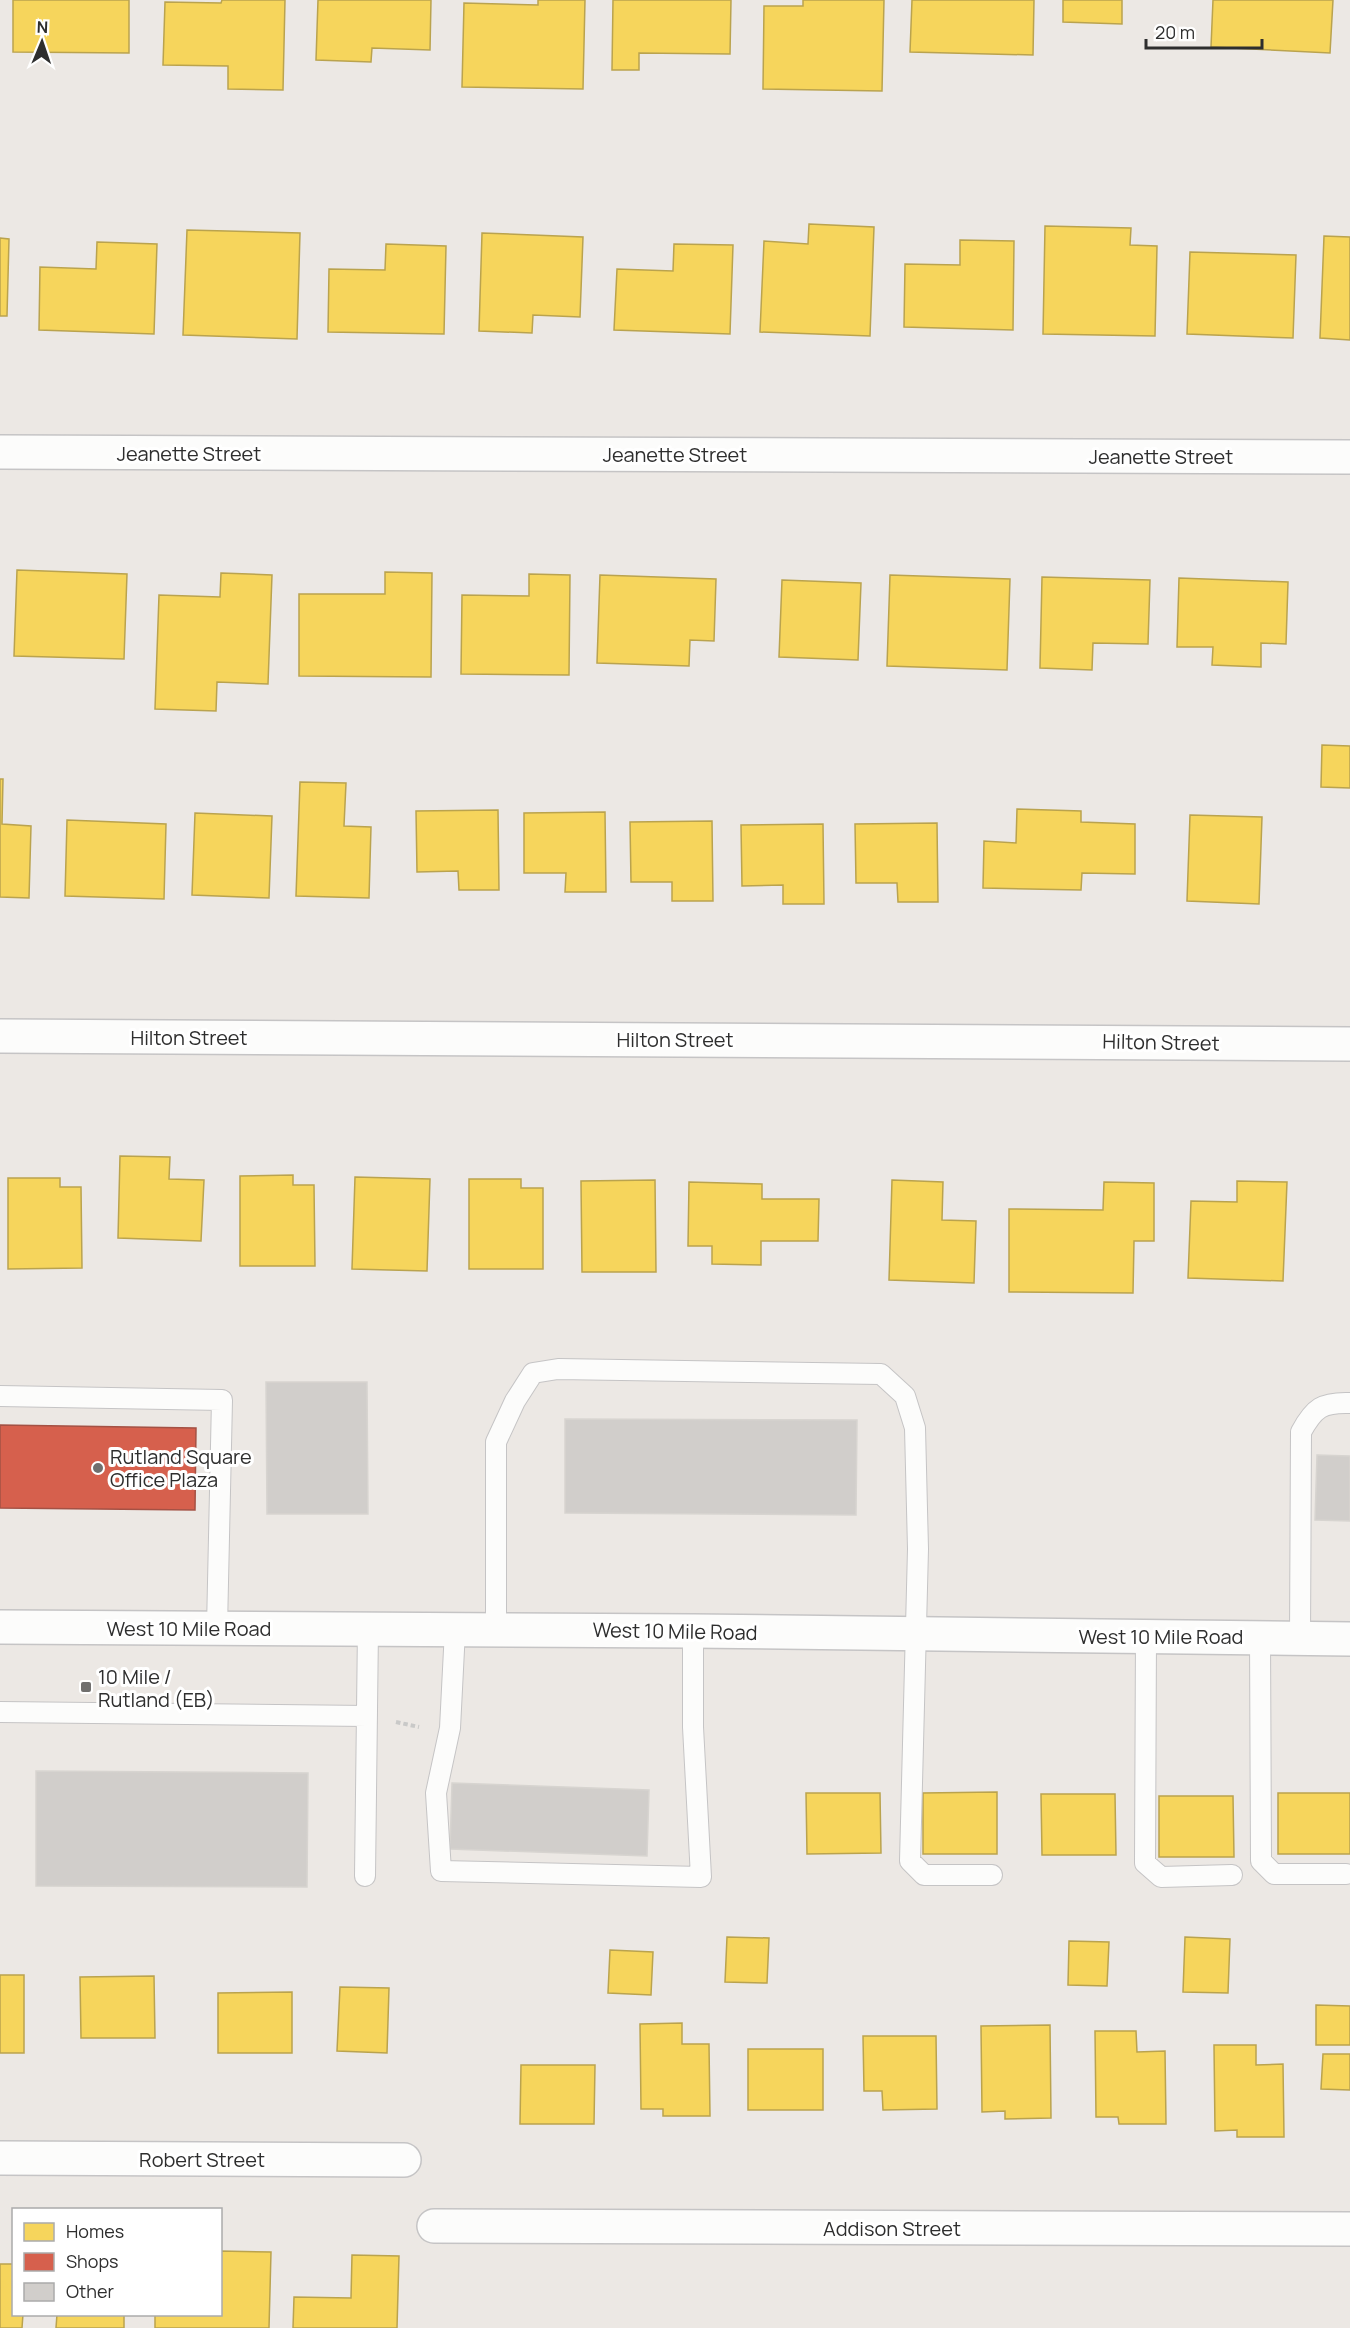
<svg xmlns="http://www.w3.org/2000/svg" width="1350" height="2328" font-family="Manrope,sans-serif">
  <rect width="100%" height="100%" fill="#ece8e4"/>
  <path fill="#f6d55c" stroke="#baa34e" stroke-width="1.5" d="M13,0H129V53L13,52Z
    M222,0H285L283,90L228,89V66L163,65L165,2L221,3Z
    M318,0H431L430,50L372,48L371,62L316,60Z
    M538,0H585L583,89L462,87L464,3L538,5Z
    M613,0H731L730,54L639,53V70H612Z
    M803,0H884L882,91L763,89L764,6H803Z
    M912,0H1034L1033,55L910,52Z
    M1063,0H1122V24L1063,22Z
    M1213,0H1333L1330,53L1211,47Z
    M809,224L874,227L870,336L760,332L764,241L808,244Z
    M1045,226L1131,228L1130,245L1157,246L1155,336L1043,334Z
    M187,230L300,233L297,339L183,335Z
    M482,233L583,237L580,317L533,315L532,333L479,331Z
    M1324,236L1350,237V340L1320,338Z
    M0,238L9,239L7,316H0Z
    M960,240L1014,241L1013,330L904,327L905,264L960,265Z
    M97,242L157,244L154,334L39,330L40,267L96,269Z
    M386,244L446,246L444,334L328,332L329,269L385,270Z
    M674,244L733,245L730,334L614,330L617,269L673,271Z
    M1190,252L1296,255L1293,338L1187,334Z
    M17,570L127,574L124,659L14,656Z
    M385,572L432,573L431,677L299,676V594H385Z
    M221,573L272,575L268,684L217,682L216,711L155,709L159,595L220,597Z
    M529,574L570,575L569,675L461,674L462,595L529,596Z
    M600,575L716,579L714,641L690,640L689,666L597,663Z
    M890,575L1010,579L1007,670L887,666Z
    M1042,577L1150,580L1148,644L1093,643L1092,670L1040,668Z
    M1179,578L1288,582L1286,644L1261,643V667L1212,665L1213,647H1177Z
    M782,580L861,583L858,660L779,657Z
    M1322,745L1350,746V788L1321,787Z
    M0,779H3L2,824L31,826L29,898L0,897Z
    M300,782L346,783L344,826L371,827L369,898L296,896Z
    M1017,809L1081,811V822L1135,824V874L1082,873L1081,890L983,888L984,841L1016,843Z
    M498,810L499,890H459L458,871L417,872L416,811Z
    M605,812L606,892H565L566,873H524V813Z
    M195,813L272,816L269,898L192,895Z
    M1190,815L1262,817L1259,904L1187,901Z
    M67,820L166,824L164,899L65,896Z
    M712,821L713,901H672V882H631L630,822Z
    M937,823L938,902H898L897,883H856L855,824Z
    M823,824L824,904H783V885L742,886L741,825Z
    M120,1156L170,1157L169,1179L204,1180L201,1241L118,1238Z
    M293,1175V1185H314L315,1266H240V1176Z
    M355,1177L430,1179L427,1271L352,1269Z
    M8,1178H60V1187H81L82,1268L8,1269Z
    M469,1179H521V1188H543V1269H469Z
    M655,1180L656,1272H582L581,1181Z
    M892,1180L943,1182L942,1220L976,1221L974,1283L889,1280Z
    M1237,1181L1287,1182L1283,1281L1188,1278L1191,1201L1237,1202Z
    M689,1182L762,1184V1199H819L818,1241H761V1265L712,1264V1246H688Z
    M1104,1182L1154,1183V1241H1134L1133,1293L1009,1292V1209L1103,1210Z
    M997,1792V1854H923V1793Z
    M806,1793H880L881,1853L807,1854Z
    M1278,1793H1350V1854H1278Z
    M1041,1794H1115L1116,1855H1042Z
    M1159,1796H1233L1234,1857H1159Z
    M727,1937L769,1938L767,1983L725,1982Z
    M1185,1937L1230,1939L1228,1993L1183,1992Z
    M1069,1941L1109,1942L1107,1986L1068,1985Z
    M610,1950L653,1952L651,1995L608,1993Z
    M0,1975H24V2053H0Z
    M154,1976L155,2038H81L80,1977Z
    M340,1987L389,1988L387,2053L337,2051Z
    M292,1992V2053H218V1993Z
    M1316,2005L1350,2006V2045H1316Z
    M682,2023V2044H709L710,2116H663V2109H641L640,2024Z
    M1050,2025L1051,2118L1005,2119V2111L982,2112L981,2026Z
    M1095,2031H1136L1137,2052L1165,2051L1166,2124H1119L1118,2117H1096Z
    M863,2036H936L937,2109L883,2110L882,2091H864Z
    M1214,2045H1256V2065L1283,2064L1284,2137H1237V2130L1215,2131Z
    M748,2049H823V2110H748Z
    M1323,2054H1350V2090L1321,2089Z
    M521,2065H595L594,2124H520Z
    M220,2251L271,2252L269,2328H155V2314H220Z
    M352,2255L399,2256L397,2328H293L294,2297L351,2298Z
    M0,2264H14V2314H23L22,2328H0Z
    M57,2314H124V2328H56Z"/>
  <path fill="#d6604d" stroke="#a45144" stroke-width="1.5" d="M0,1425L196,1428L195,1510L0,1508Z"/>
  <path fill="#d1cecb" stroke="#d7d4d0" stroke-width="1.5" d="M266,1382H367L368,1514H267Z
    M565,1419L857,1420L856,1515L565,1513Z
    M1317,1455L1350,1456V1521L1315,1520Z
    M36,1771L308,1773L307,1887L36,1886Z
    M452,1783L649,1790L647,1856L450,1849Z"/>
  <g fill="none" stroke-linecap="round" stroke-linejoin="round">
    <defs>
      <path id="service" d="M0,1396L222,1400L217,1628
        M455,1630L450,1728L436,1793L441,1871L701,1877L693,1727V1631
        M496,1630V1442L515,1401L533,1373L558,1369L881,1374L905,1396L915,1428L918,1549L910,1861L924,1875H992
        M1146,1636L1145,1863L1161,1877L1232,1875
        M1260,1637L1261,1861L1274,1874H1346
        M1300,1639L1301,1432C1314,1408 1322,1402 1350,1403
        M0,1712L367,1716
        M365,1876L368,1628"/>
      <path id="minor" d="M0,452L1350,457
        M0,1036L1350,1044
        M0,2158L404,2160
        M434,2226L1350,2229"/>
      <path id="secondary" d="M0,1627L693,1631L1350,1639"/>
    </defs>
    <use href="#service" stroke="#c5c4c5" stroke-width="22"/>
    <use href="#minor" stroke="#c5c4c5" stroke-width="36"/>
    <use href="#secondary" stroke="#c5c4c5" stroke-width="36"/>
    <path stroke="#c9c9c8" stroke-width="4" stroke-dasharray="4.5 3" stroke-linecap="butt" d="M396,1722L419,1727"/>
    <use href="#service" stroke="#fcfcfb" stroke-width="20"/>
    <use href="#minor" stroke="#fcfcfb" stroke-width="33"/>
    <use href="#secondary" stroke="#fcfcfb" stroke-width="33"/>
  </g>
  <g fill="#706f6e" stroke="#fff" stroke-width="2">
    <circle cx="98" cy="1468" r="6"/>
    <rect x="80" y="1681" width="12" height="12" rx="3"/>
  </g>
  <g text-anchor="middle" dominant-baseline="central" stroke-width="6" stroke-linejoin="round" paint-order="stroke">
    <g font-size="20" fill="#2e2e2e" stroke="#fff">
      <text x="189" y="453">Jeanette Street</text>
      <text x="675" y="454">Jeanette Street</text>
      <text x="1161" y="456">Jeanette Street</text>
      <text x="189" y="1037">Hilton Street</text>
      <text x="675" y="1039">Hilton Street</text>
      <text transform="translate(1161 1042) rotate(1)">Hilton Street</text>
      <text x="189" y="1628">West 10 Mile Road</text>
      <text transform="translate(675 1631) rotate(1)">West 10 Mile Road</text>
      <text x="1161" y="1636">West 10 Mile Road</text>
      <text x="202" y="2159">Robert Street</text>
      <text x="892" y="2228">Addison Street</text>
    </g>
    <g font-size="20" fill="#2e2e2e" stroke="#fff" text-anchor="start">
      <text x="110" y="1456">Rutland Square<tspan x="110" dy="23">Office Plaza</tspan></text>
      <text x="98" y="1676">10 Mile /<tspan x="98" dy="23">Rutland (EB)</tspan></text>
    </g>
  </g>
  <rect x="12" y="2208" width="210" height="108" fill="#ffffff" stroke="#ababab" stroke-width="1.5"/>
  <rect x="24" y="2223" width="30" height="18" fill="#f6d55c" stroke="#ababab" stroke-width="1.5"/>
  <text x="66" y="2238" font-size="18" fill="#2e2e2e">Homes</text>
  <rect x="24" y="2253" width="30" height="18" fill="#d6604d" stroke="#ababab" stroke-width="1.5"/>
  <text x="66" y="2268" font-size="18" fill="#2e2e2e">Shops</text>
  <rect x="24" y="2283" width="30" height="18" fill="#d1cecb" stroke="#ababab" stroke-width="1.5"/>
  <text x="66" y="2298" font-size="18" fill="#2e2e2e">Other</text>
  <g transform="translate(42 42) rotate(2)" stroke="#ffffff" stroke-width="4.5" paint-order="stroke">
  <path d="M0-4.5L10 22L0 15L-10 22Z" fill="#2e2e2e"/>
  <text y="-9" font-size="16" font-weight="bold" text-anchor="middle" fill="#2e2e2e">N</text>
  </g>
  <path d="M1146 39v9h116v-9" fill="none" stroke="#2e2e2e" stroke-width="3"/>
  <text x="1155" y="39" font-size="18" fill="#2e2e2e" stroke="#ffffff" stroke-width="4.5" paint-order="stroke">20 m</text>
</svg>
